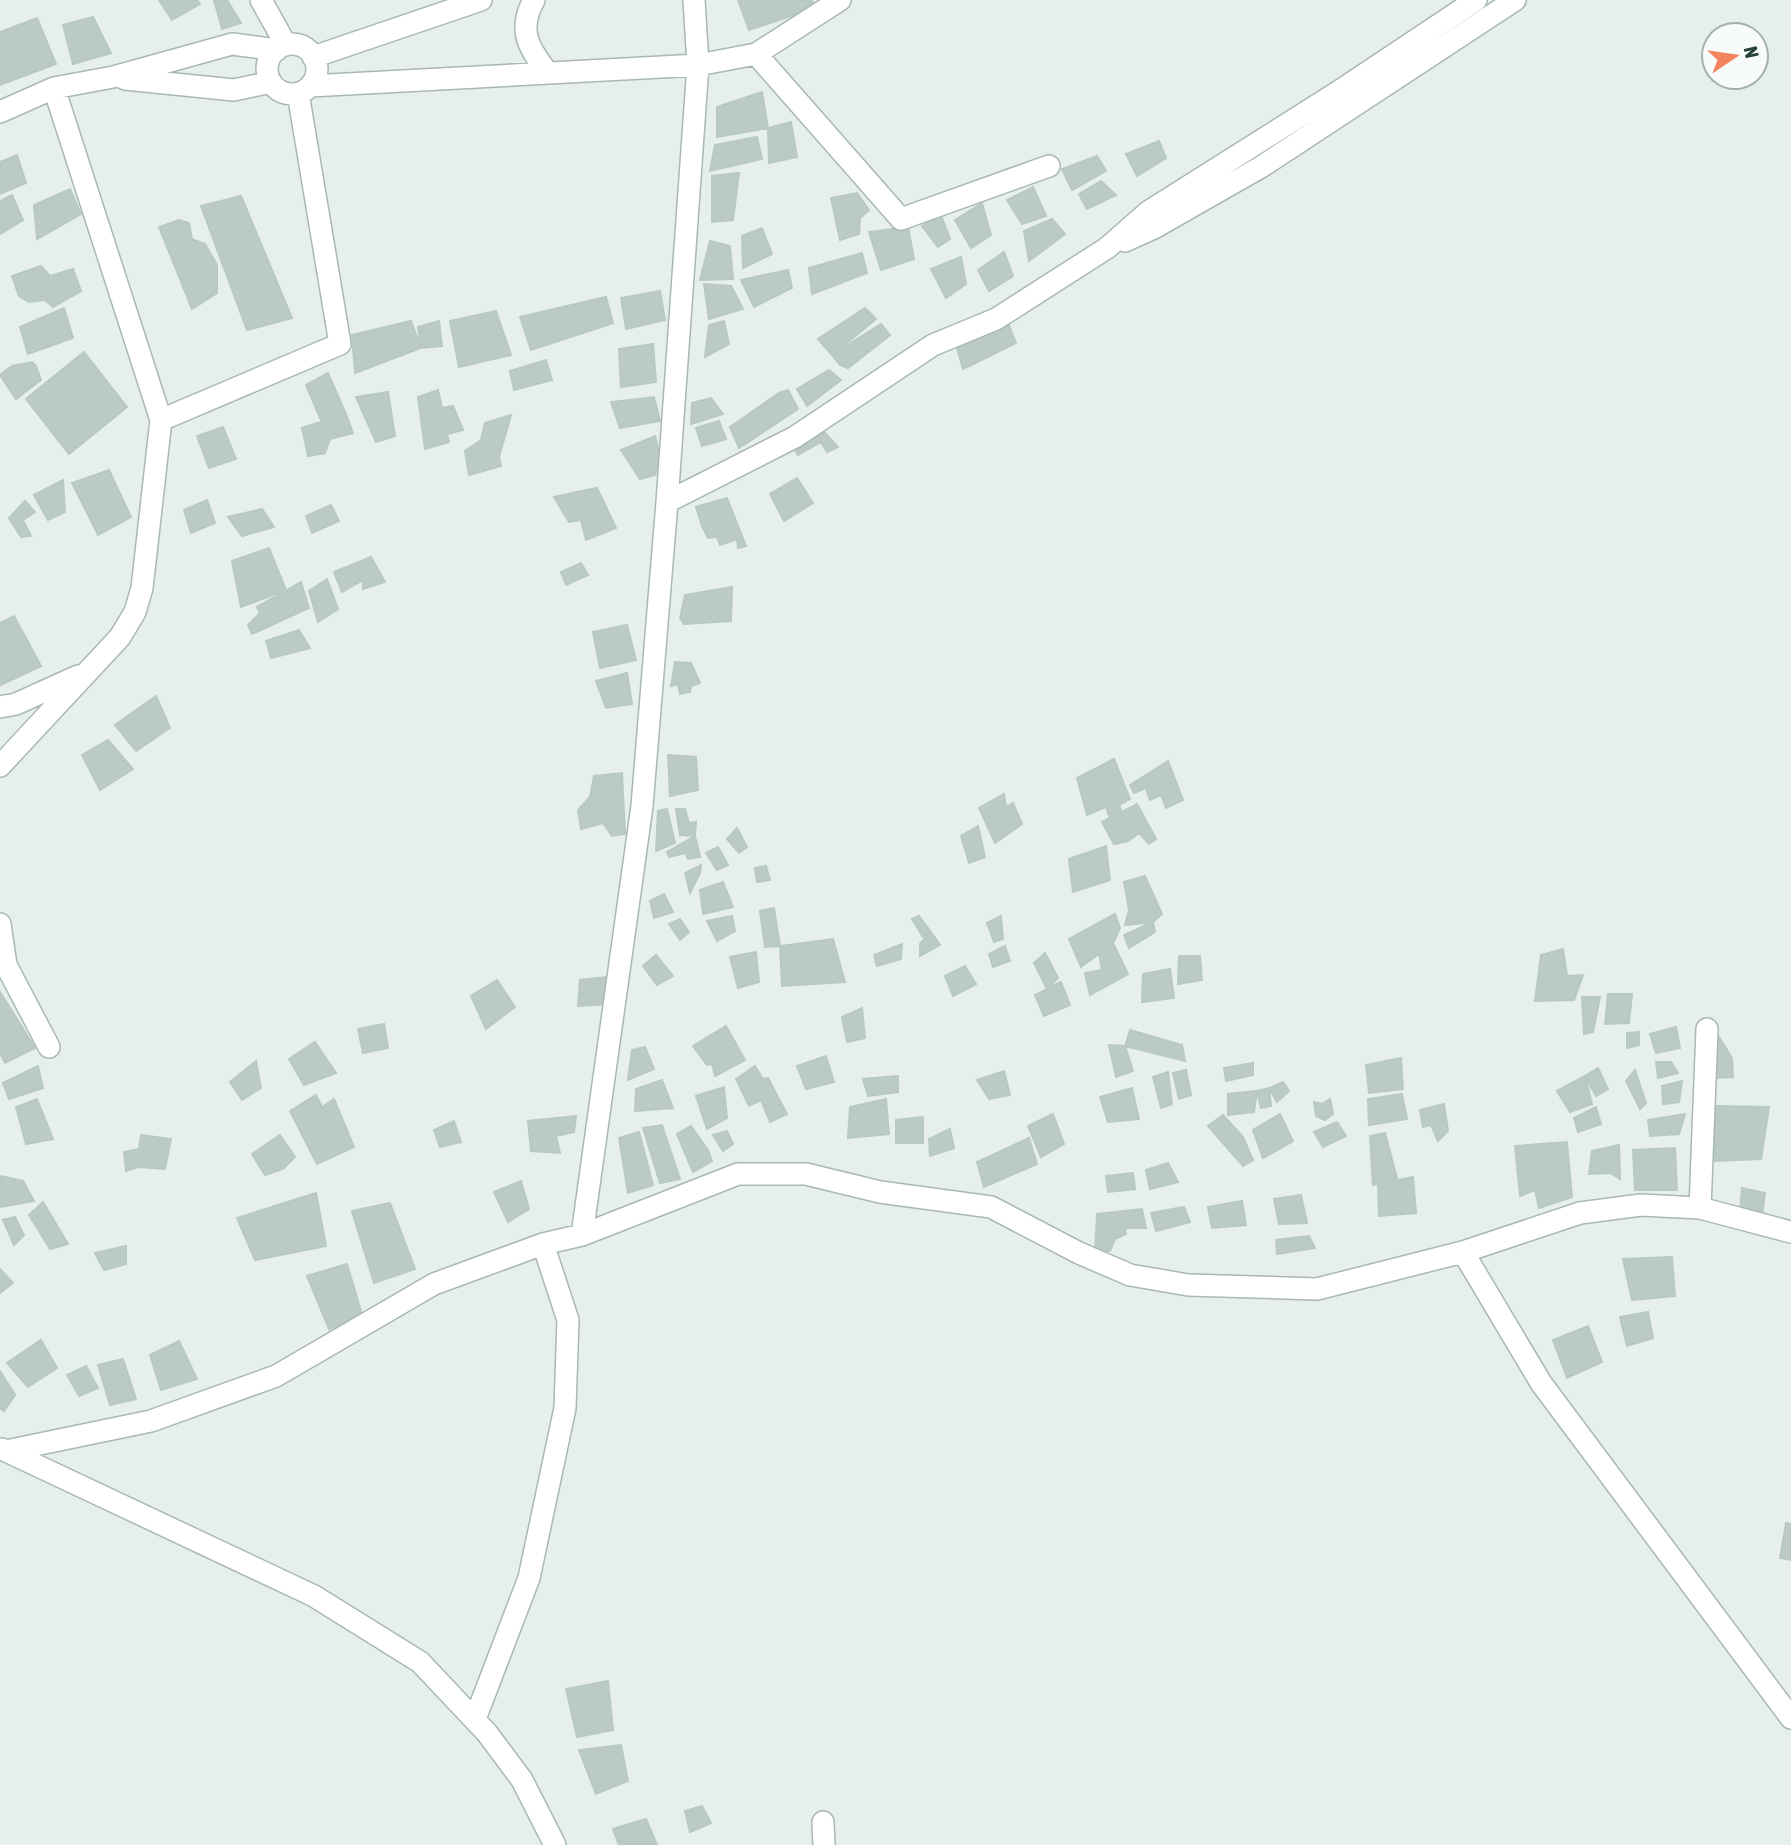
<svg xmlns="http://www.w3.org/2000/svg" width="1791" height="1845" font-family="'Asap Condensed',sans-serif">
  <rect width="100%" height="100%" fill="#e6efeb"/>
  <path fill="#bbcac4" stroke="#b8c9c2" stroke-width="2" d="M159,0H197L200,4L172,20Z
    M214,0H227L241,23L222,29Z
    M738,0H812L815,8L749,30Z
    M93,17L111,53L73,64L63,25Z
    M37,18L56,64L0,85V32Z
    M762,92L768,128L717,137V107Z
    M791,122L797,157L769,163L768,128Z
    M757,137L762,159L710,171L715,145Z
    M1159,141L1166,158L1137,176L1126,154Z
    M17,155L26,183L0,194V162Z
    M1097,156L1106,171L1072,190L1062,169Z
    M739,173L733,220L712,222V176Z
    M1101,181L1116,195L1087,209L1079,194Z
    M1033,187L1046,216L1022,224L1007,200Z
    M70,189L81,214L37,239L34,205Z
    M857,193L869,210L860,218L859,234L840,240L831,198Z
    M12,195L23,220L0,234V201Z
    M241,196L292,318L247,330L201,206Z
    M982,203L991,235L971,248L955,220Z
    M941,215L950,239L938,247L922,226Z
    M1052,219L1065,234L1029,261L1024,231Z
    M179,220L189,223L192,239L205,244L217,265V293L192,309L159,227Z
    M908,227L914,259L881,270L869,232Z
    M762,228L772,254L743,268L742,236Z
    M710,241L730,246L733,279L700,280Z
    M1004,252L1013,276L989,291L978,270Z
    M862,253L867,273L812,294L809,268Z
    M961,257L966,284L946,298L931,269Z
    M41,266L50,276L73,269L81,291L53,307L45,300L29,302L19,296L12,276Z
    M788,270L792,288L754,307L741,280Z
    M704,284L731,286L743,309L709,319Z
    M660,291L665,320L626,329L621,298Z
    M606,297L613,323L531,350L520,317Z
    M64,308L73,338L28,354L20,327Z
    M865,308L876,319L832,355L818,339Z
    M496,311L511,355L459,367L450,321Z
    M411,321L421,348L355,373L352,335Z
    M439,321L442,346L421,348L418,327Z
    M724,321L729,344L705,357L709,325Z
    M1008,323L1016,343L963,369L957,348Z
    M881,324L890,335L848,368L840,365L832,355Z
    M653,344L656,382L621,387L619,349Z
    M84,352L127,407L69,454L26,399Z
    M546,360L552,380L514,390L510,371Z
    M32,362L36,366L41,380L16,399L0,375L12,366Z
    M829,370L841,380L807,406L797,389Z
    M328,373L346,414L321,420L306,385Z
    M438,390L442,408L453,406L463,430L447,434L449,442L425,449L418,397Z
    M788,390L798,409L739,448L730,427L779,393Z
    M388,392L395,436L376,442L356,397Z
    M654,397L660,421L620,428L611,402Z
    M711,398L723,414L691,424L692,403Z
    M346,414L353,433L330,439L325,453L308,456L302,428Z
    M511,415L499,457L501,466L469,475L465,451L481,440L485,423Z
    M719,421L726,439L702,446L696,428Z
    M223,427L236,459L209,468L197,436Z
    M823,431L838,447L827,452L821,442L798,455L794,449Z
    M655,436L660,457L655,475L640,479L621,450Z
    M109,470L131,517L98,535L72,483Z
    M797,478L813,503L784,521L770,494Z
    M63,480L65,512L48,520L34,495Z
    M597,488L616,528L586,540L581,520L569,522L554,497Z
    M727,498L746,546L738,548L737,539L720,545L717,537L708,538L702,526L696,507Z
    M207,500L215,523L191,533L184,510Z
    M25,501L35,512L23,520L31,536L21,537L9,518Z
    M331,505L339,521L312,533L306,516Z
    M262,509L274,527L242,536L228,517Z
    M269,548L286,590L241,607L232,561Z
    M371,557L385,582L363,589V580L342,592L334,572Z
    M581,563L588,575L566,585L561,572Z
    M327,579L338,609L318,622L309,591Z
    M301,582L309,608L252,634L248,625L260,613L257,607Z
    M732,587L731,621L684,624L680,618L685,595Z
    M14,616L41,666L1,685L0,623Z
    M627,625L636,660L600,668L593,632Z
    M299,630L310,648L271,658L266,641Z
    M675,662L691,663L700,683L691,686L690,692L680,694L678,684L671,686Z
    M627,673L632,704L606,708L596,681Z
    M156,696L170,728L136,751L115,725Z
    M108,740L133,769L100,790L82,755Z
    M668,755L696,757L698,790L670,796Z
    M1114,759L1130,799L1119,805L1121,810L1109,816L1106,807L1087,815L1077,778Z
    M1168,761L1183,800L1166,808L1161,795L1150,800L1146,788L1134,793L1130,785Z
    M622,773L625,834L612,836L603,823L581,829L578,810L590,797L594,776Z
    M1004,794L1006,807L1013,803L1022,824L995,843L979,808Z
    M1137,804L1156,839L1149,844L1139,833L1128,841L1114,844L1102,822Z
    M667,809L675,843L656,851L658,811Z
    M676,809H685L689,823L696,822L695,836L680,835Z
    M978,826L985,857L969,863L961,836Z
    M737,828L747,847L739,853L727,839Z
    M695,836L700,857L688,859L685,853L669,857L667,852Z
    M1106,846L1110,880L1073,892L1069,859Z
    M718,847L728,865L717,870L706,853Z
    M701,865L700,873L690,893L685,873Z
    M766,866L770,880L757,882L755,868Z
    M1145,876L1162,914L1153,922L1125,925L1129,910L1124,882Z
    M723,882L733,907L703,914L700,890Z
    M664,894L673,912L654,918L650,901Z
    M774,908L780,946L765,947L760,911Z
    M1115,914L1120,928L1113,943L1081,967L1069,939Z
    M732,916L735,931L717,941L707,921Z
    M919,916L931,932L923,937L912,919Z
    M1001,916L1003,939L994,942L987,923Z
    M680,919L689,932L680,940L669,924Z
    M1153,922L1155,932L1129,948L1124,935Z
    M931,932L940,945L920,956V944Z
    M833,939L845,982L782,986L780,946Z
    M1113,943L1128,974L1090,995L1085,973L1102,970L1099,953Z
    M902,944L901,959L877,966L874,955Z
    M1005,946L1010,961L993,967L989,954Z
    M1563,949L1567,976L1583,975L1574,1000L1535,1001L1541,955Z
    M756,952L759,982L738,988L730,957Z
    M1045,953L1058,978L1047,989L1034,963Z
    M656,955L673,976L657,985L643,966Z
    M1179,956H1200L1202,980L1178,984Z
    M965,966L976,984L953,996L945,976Z
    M1170,969L1174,998L1142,1002L1143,974Z
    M606,977L607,1004L578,1006L580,980Z
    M497,980L515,1007L486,1029L471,996Z
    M1061,982L1070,1005L1044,1016L1035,995Z
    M0,992L35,1048L5,1063L0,1053Z
    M1608,994H1632L1629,1023L1605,1024Z
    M1582,997H1600L1593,1032L1584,1034Z
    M862,1008L865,1038L847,1042L842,1017Z
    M384,1024L388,1048L363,1053L358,1029Z
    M726,1026L745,1060L715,1076L712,1064L707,1065L693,1046Z
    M1676,1027L1680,1048L1656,1053L1650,1034Z
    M1714,1029L1732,1058L1733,1077L1714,1078Z
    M1130,1030L1182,1045L1185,1061L1125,1046Z
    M1639,1032V1045L1627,1048V1033Z
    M315,1042L336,1073L304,1085L289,1059Z
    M1109,1045L1125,1046L1133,1071L1116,1077Z
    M645,1047L654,1069L628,1080L632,1050Z
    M826,1056L834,1082L806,1089L797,1066Z
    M1401,1058L1403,1089L1369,1093L1366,1065Z
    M256,1061L261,1088L242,1100L230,1082Z
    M1656,1062H1671L1678,1073L1658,1078Z
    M1253,1063V1075L1226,1081L1224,1068Z
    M38,1066L43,1088L9,1099L3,1083Z
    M755,1066L763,1079L768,1078L787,1114L770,1122L761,1100L749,1106L736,1079Z
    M1598,1068L1608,1089L1596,1096L1585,1076Z
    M1186,1070L1191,1095L1179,1099L1173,1073Z
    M1635,1070L1646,1103L1640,1109L1626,1081Z
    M1004,1071L1010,1095L989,1099L977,1080Z
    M1168,1072L1172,1104L1161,1108L1153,1077Z
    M898,1076V1092L868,1096L863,1079Z
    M1585,1076L1592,1104L1570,1112L1557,1091Z
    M662,1080L673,1108L635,1111L636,1089Z
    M1682,1081L1679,1102L1663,1104L1662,1086Z
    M1283,1082L1289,1091L1277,1102L1269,1088Z
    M724,1087L727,1118L707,1129L696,1096Z
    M1132,1088L1139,1119L1108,1122L1100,1097Z
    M1269,1088L1271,1106L1261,1108L1257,1091Z
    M1257,1091L1254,1112L1228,1115V1094Z
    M1402,1094L1407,1119L1369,1125L1368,1099Z
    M316,1095L322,1107L334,1099L354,1147L317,1164L290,1111Z
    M37,1099L53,1139L26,1144L16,1107Z
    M886,1099L889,1134L848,1138L850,1107Z
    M1330,1099L1333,1114L1325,1120L1316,1116L1314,1102L1322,1104Z
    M1444,1104L1448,1131L1438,1141L1431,1125L1423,1127L1420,1110Z
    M1714,1106L1769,1107L1761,1159L1715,1161Z
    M1596,1107L1601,1124L1578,1132L1574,1118Z
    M1053,1114L1064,1144L1041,1157L1028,1126Z
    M1280,1114L1293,1141L1263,1158L1253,1130Z
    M1685,1114L1679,1134L1650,1136L1648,1120Z
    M1223,1115L1243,1137L1253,1160L1243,1166L1208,1126Z
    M576,1116L574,1132L556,1136L560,1153L531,1151L528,1121Z
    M923,1117V1143H896V1120Z
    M454,1121L461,1142L440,1147L434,1130Z
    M1337,1122L1346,1136L1323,1147L1314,1132Z
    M662,1125L680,1179L660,1183L643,1128Z
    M691,1126L708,1150L712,1161L693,1172L677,1134Z
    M950,1129L954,1148L930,1156L929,1139Z
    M727,1131L733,1144L723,1151L713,1135Z
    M639,1132L653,1185L628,1193L619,1138Z
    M1385,1133L1397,1178L1373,1185L1370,1136Z
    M141,1135L171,1139L165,1169L139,1167L126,1171L124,1152L139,1149Z
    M280,1135L295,1157L283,1169L265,1175L252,1154Z
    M1029,1138L1037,1164L984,1187L977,1162Z
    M1567,1142L1572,1197L1539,1208L1535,1190L1520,1196L1515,1146Z
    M1619,1145L1620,1179L1610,1173L1589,1174L1592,1151Z
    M1675,1148L1677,1190H1635L1633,1150Z
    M1168,1163L1178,1182L1150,1189L1146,1170Z
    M1133,1173L1135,1189L1108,1192L1106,1176Z
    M0,1176L23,1181L34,1201L0,1207Z
    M1413,1177L1416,1213L1379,1216L1378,1184Z
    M521,1181L529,1209L508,1222L494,1192Z
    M1742,1188L1765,1193L1762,1215L1740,1212Z
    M316,1193L326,1246L255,1260L237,1218Z
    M1301,1195L1307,1223L1279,1224L1274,1199Z
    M1242,1201L1246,1225L1212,1228L1208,1207Z
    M43,1202L68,1244L50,1249L29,1215Z
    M390,1203L415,1269L374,1283L352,1211Z
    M1184,1207L1190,1222L1156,1231L1151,1213Z
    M1142,1209L1146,1228H1125L1126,1234L1115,1239L1110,1251L1095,1252L1097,1214Z
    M15,1217L24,1235L14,1245L3,1220Z
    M1309,1236L1315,1248L1277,1254L1276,1240Z
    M126,1246V1264L104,1270L95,1253Z
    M1672,1257L1675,1296L1632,1300L1623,1259Z
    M347,1264L363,1318L329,1329L307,1276Z
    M0,1269L13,1283L0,1293Z
    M1648,1312L1653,1338L1627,1346L1620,1317Z
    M1588,1326L1602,1362L1567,1378L1553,1340Z
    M41,1340L57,1368L28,1387L7,1363Z
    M179,1341L197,1379L161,1390L150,1355Z
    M123,1359L136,1399L110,1405L98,1365Z
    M86,1366L98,1388L79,1396L67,1375Z
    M0,1371L15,1395L4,1411L0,1408Z
    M1786,1523L1791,1524V1560L1780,1558Z
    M608,1681L613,1730L577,1737L566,1689Z
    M621,1745L628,1781L596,1794L579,1750Z
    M702,1806L711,1823L690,1832L685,1811Z
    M646,1819L657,1845H619L613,1829Z"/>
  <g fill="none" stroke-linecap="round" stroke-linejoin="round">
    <defs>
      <path id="minor" d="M261,0L286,45
        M534,0C517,30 529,49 548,73
        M694,0L698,65L756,54L840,0
        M267 69a25 25 0 1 1 50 0a25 25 0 1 1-50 0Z
        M756,54L901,219L1049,166
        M313,57L481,0
        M125,79L234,90L271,82
        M310,86L698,65L667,502L642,806L582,1235
        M0,112L54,88L113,77L232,44L277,50
        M1125,241L1154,228L1261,167L1515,0
        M161,420L340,344L298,93
        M667,502L795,437L933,345L996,319L1107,248L1148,212L1338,92L1476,0
        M0,707L16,704L78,676
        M0,766L120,637L135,612L142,588L161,420L54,88
        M0,924L6,965L49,1047
        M1700,1208L1707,1029
        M1463,1252L1541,1383L1791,1718
        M2,1449L314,1596L420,1662L487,1733L522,1780L555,1845
        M6,1451L151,1421L276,1376L434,1284L543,1244L582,1235L738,1174H806L880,1192L991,1207L1079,1253L1130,1275L1188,1285L1317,1289L1463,1252L1580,1213L1641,1205L1700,1208L1791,1232
        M475,1719L529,1578L565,1408L568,1320L543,1244
        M823,1822L824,1845"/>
    </defs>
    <use href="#minor" stroke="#a8b8b2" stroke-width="24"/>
    <use href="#minor" stroke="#fff" stroke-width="21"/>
  </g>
  <g transform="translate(1735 56) rotate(77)"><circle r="33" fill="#f7fbf9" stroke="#a3b1ad" stroke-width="2"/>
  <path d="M0-5L12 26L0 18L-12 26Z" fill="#f4845f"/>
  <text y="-10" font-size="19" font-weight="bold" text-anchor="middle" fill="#24423a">N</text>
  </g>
</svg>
